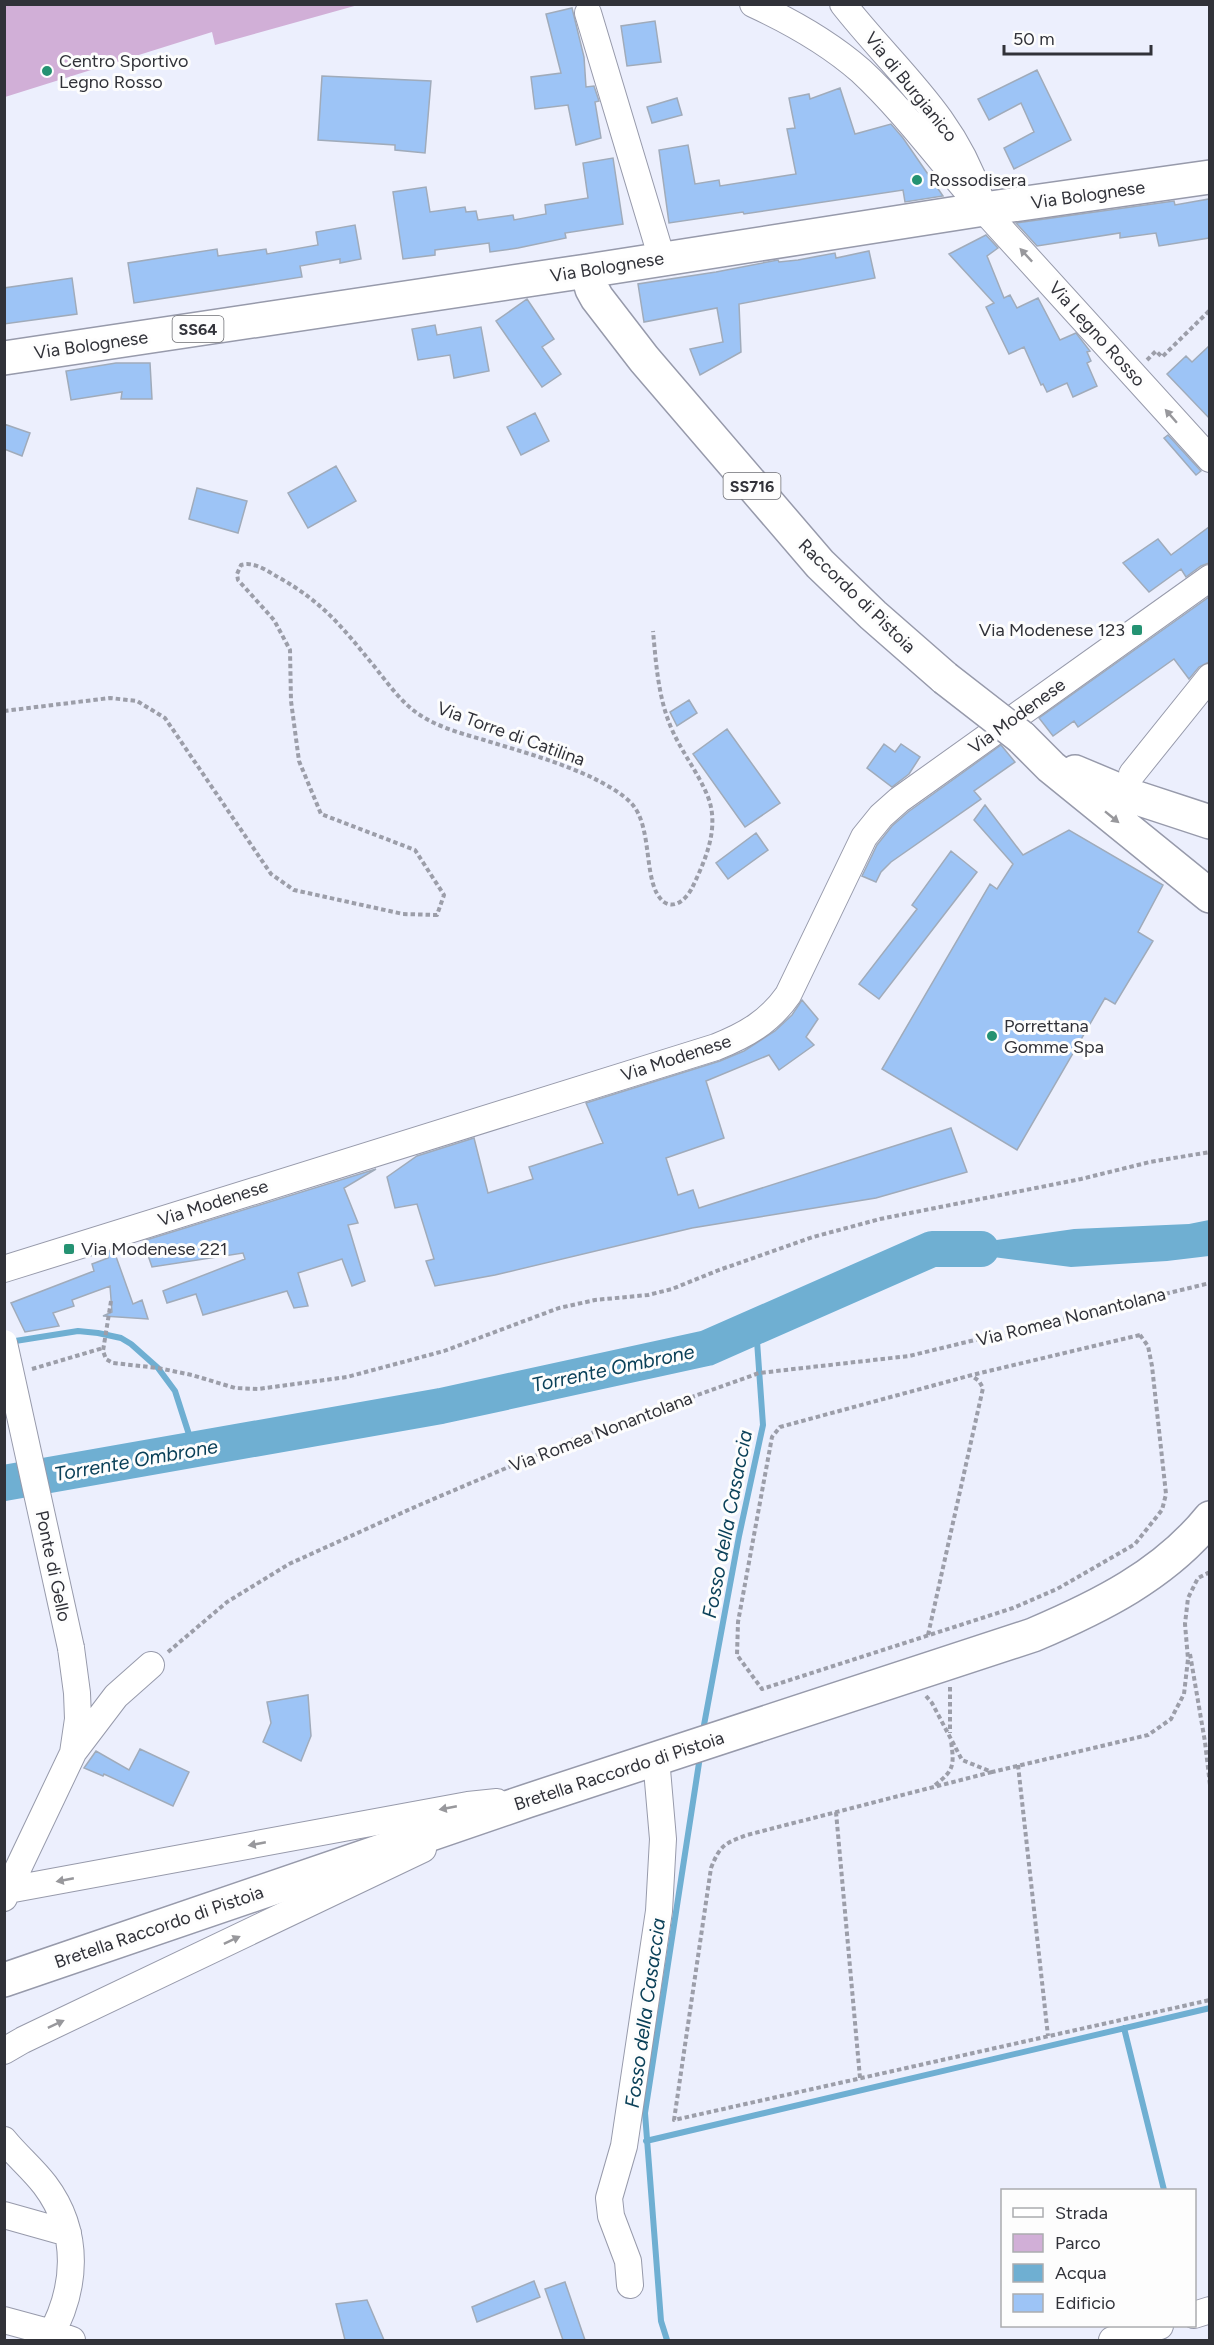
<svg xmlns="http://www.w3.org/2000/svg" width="1214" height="2345" font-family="Figtree,sans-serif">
  <rect width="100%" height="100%" fill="#eceffd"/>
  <path fill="#d1afd7" d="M4,5L5,4L358,5L215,45L212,32L5,97Z"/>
  <path fill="#6fafd2" d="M1209,1220V1256L1167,1261L1071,1267L932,1249L1074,1229L1189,1224Z"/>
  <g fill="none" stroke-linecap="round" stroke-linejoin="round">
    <path stroke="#6fafd2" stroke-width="6" d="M9,1342L78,1331L98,1333L121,1338L131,1344L158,1368L175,1391L194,1450
      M704,1725L739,1536L763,1425L756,1327
      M1124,2028L1164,2190
      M646,2141L1210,2008
      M667,2340L661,2321L645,2113L699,1763"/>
    <path stroke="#6fafd2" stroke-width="36" d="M4,1483L441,1406L707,1348L932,1249H981"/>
  </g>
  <path fill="#9dc4f6" stroke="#a0abba" stroke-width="1.5" d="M572,8L584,57L586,87L594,86L599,101L595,102L601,138L576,145L568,105L535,109L531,77L561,73L546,14Z
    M655,21L661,62L627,66L621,26Z
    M1037,70L1071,140L1014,169L1004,148L1034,132L1021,103L989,120L978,99Z
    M322,76L431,81L425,153L395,150V145L318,140Z
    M840,88L855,134L891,124L903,138L943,196L905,202L903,190L744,214L743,212L669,223L659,150L688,145L695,184L719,180L720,186L796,174L787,129L795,128L789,98L809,94L810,99Z
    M677,98L682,115L652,123L647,107Z
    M613,158L623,224L565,233L566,238L518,248L490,252L489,243L435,250V255L403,259L393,192L426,187L430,212L465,207L466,212L476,211L478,220L513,215L514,220L546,214L545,205L588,198L583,163Z
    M1209,199V238L1159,246L1156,233L1120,238V233L1037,246L1016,223L1174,201L1175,205Z
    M355,225L361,259L340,263V259L300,266L302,277L134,303L128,263L217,249L218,256L266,249L267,254L318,245L316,232Z
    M986,235L998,248L987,256L1004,298L1010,295L1017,308L1038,298L1060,340L1076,333L1090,351L1087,352L1091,361L1087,363L1097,386L1073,397L1067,383L1047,392L1043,384L1041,385L1024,347L1009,354L986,307L994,303L949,254Z
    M869,251L875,278L739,304L741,352L700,375L690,349L723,342L717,308L644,322L638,284L716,272L778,260L779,262L798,260L835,253L836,258Z
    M72,278L77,314L4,324V288Z
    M527,299L554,339L542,347L561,374L542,387L496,321Z
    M435,325L437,335L481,327L489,371L454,378L450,355L418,360L412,329Z
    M1209,346V418L1167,374L1186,356L1192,362Z
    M116,363H150L152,399H121L122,392L71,400L66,371Z
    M535,413L549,441L521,455L507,427Z
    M4,424L30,433L22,456L4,449Z
    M1168,435L1201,471L1196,475L1164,438Z
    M336,466L356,501L308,528L288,493Z
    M197,488L247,501L238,533L189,519Z
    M1209,527V563L1201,566L1186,577L1181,569L1149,592L1123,563L1158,539L1171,555Z
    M1209,597V662L1199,667L1189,679L1174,659L1078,727L1074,721L1053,736L1039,718Z
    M689,700L697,713L677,726L670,712Z
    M727,729L780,803L745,827L693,754Z
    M884,744L895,752L901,744L920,757L909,774L892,787L867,768Z
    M1001,745L1015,762L974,791L981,799L891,862L881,872L876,882L862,876L877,845L892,826L908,812Z
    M985,805L1023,855L1069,830L1163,885L1138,932L1153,941L1115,1004L1105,998L1017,1150L882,1069L990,884L997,889L1013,864L974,820Z
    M756,833L768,850L728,879L716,863Z
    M951,851L977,872L879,999L859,984L917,909L912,905Z
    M802,1000L818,1019L806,1037L814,1045L779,1070L769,1055L706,1081L724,1138L666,1158L678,1195L693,1190L699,1208L951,1128L967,1172L876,1198L692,1228L495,1275L435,1286L426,1261L434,1259L417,1204L395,1208L387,1177L417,1156L474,1138L488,1193L533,1179L529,1167L603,1143L586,1103L720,1061L744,1051L775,1031L792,1015Z
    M376,1169L344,1188L358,1223L348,1225L365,1281L352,1286L342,1259L298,1273L308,1306L294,1308L287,1291L203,1315L196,1294L167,1303L163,1291L245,1259L243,1253L152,1267L143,1241Z
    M114,1251L133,1304L142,1300L148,1319L103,1316L112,1312L110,1286L72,1300L74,1306L53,1313L59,1326L25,1332L11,1303L94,1271L92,1264L108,1258V1252Z
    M308,1695L311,1736L301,1761L263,1742L271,1723L267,1702Z
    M140,1749L189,1772L173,1806L104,1774L103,1776L84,1768L96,1751L129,1770Z
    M534,2281L540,2297L477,2322L472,2307Z
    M565,2282L585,2340H563L545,2289Z
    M367,2300L384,2340H345L336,2304Z"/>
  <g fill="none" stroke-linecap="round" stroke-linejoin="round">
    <defs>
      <path id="minor" d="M753,4C792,22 829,43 861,71C905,112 941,162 981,207C1058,291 1134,375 1210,459
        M843,4C893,68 953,115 979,195
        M588,13L662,259
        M1132,774L1210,677
        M4,1269L716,1047C746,1035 769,1022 788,995L864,837L881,816L899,800L1210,578
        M75,1750L116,1696L151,1665
        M8,1890L468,1805L497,1802
        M4,1898L73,1753L78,1719L77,1693L71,1648
        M4,2051L23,2040L423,1849
        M4,2140C17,2156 33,2169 45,2185C81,2233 77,2290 48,2340
        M4,2215L68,2233
        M630,2285L628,2261L611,2216L609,2198L624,2146L659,1911L663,1839L656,1758
        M1194,2315L1210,2310
        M4,2320L52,2333L72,2340
        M1112,2340L1160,2326"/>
      <path id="major" d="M587,271L592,289L597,298L644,359L820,564L873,615L945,678
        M4,358L587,271L984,209L1210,177
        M1021,737L1051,767L1210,896
        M1075,772L1137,798L1210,822
        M4,1980L527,1801L1033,1635C1099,1607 1164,1575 1210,1518"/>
    </defs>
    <use href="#minor" stroke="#979aab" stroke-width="28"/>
    <use href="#major" stroke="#979aab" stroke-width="36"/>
    <path stroke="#9c9ea9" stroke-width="4" stroke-dasharray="4.5 3" stroke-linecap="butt" d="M1147,360L1156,351L1162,357L1210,310
      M4,711L110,698L137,701L165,718L271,874L294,890L403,914L437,915L444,895L415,850L321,814L299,761L291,701L290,650L274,620L238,580L237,574L241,565C254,561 267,571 278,577C324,603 342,627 374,666C386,681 398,698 413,710C433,726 460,733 484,740C520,751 556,761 591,777C605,784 622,793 632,804C654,829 642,885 664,902C675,910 687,898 692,888C705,861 720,828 708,797C698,772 680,750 670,725C658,695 656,663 653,631
      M111,1301L103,1351L106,1359L113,1363L158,1368L192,1375L235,1388L258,1389L347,1377L444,1351L559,1308L595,1300L648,1295L672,1289L719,1270L813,1237L880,1219L1081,1179L1150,1162L1210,1152
      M1140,1335L1148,1346L1152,1366L1166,1494L1162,1510L1135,1544L1057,1589L1013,1608L762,1689L737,1655L738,1622L772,1437L780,1427L972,1375Z
      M32,1369L103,1348
      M928,1635L983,1388L979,1381L972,1376
      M168,1652L227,1602L289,1564L417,1506L572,1440L759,1373L909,1356L1210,1283
      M1190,1654L1205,1742L1210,1785
      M950,1687V1733
      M926,1696L932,1703L962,1760L992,1772L1148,1735L1171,1719L1184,1694L1188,1659L1185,1624L1188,1598L1198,1578L1210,1572
      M1018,1765L1048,2036
      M992,1772L747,1835C725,1843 720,1845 711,1868L674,2120L1210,2000
      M935,1785C955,1770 954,1764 951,1741
      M836,1812L860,2078"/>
    <use href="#minor" stroke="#fff" stroke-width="26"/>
    <use href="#major" stroke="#fff" stroke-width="33"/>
    <defs>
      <path id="minor-bridge" d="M4,1343L71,1648"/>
      <path id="major-bridge" d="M945,678L1021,737"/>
    </defs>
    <use href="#minor-bridge" stroke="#979aab" stroke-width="28" stroke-linecap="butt"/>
    <use href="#major-bridge" stroke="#979aab" stroke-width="36" stroke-linecap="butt"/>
    <use href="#minor-bridge" stroke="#fff" stroke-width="26"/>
    <use href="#major-bridge" stroke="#fff" stroke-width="33"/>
  </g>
  <defs><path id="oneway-solid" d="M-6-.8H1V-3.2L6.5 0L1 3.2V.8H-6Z" transform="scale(1.5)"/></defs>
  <g fill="#98989c">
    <use href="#oneway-solid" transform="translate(1026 255) rotate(-133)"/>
    <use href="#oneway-solid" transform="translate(1171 416) rotate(-131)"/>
    <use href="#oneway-solid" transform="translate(1112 817) rotate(39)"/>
    <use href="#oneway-solid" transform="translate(448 1808) rotate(169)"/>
    <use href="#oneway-solid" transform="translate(257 1844) rotate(169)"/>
    <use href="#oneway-solid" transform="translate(65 1880) rotate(169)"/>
    <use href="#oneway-solid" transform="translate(232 1940) rotate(-25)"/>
    <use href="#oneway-solid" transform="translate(56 2024) rotate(-25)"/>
  </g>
  <g fill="#249272" stroke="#fdfdfd" stroke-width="2">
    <circle cx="47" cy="71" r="6"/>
    <circle cx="917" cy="180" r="6"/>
    <rect x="1131" y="624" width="12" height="12" rx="3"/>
    <circle cx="992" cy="1036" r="6"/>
    <rect x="63" y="1243" width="12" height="12" rx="3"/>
  </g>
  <g text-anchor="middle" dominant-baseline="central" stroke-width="6" stroke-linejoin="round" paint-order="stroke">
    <g fill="#fdfdfd" stroke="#6e6f74" stroke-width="1.5">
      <rect x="172.5" y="316" width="51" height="26" rx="4.5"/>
      <rect x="723.5" y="473" width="57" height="26" rx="4.5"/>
    </g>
    <g font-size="16" font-weight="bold" fill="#313239">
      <text x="198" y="329">SS64</text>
      <text x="752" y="486">SS716</text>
    </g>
    <g font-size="18" fill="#313239" stroke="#fdfdfd" text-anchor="start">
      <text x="59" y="61">Centro Sportivo<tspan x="59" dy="21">Legno Rosso</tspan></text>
      <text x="929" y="180">Rossodisera</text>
      <text x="1125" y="630" text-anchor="end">Via Modenese 123</text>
      <text x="1004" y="1026">Porrettana<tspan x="1004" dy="21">Gomme Spa</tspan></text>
      <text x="81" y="1249">Via Modenese 221</text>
    </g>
    <g font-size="18" fill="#313239" stroke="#fdfdfd">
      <text transform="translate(911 87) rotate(51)">Via di Burgianico</text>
      <text transform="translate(1088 195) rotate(-8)">Via Bolognese</text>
      <text transform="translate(607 267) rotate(-9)">Via Bolognese</text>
      <text transform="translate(1097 334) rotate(48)">Via Legno Rosso</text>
      <text transform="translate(91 345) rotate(-8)">Via Bolognese</text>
      <text transform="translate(857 596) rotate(44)">Raccordo di Pistoia</text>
      <text transform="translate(1017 716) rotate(-36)">Via Modenese</text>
      <text transform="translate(511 734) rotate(20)">Via Torre di Catilina</text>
      <text transform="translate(676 1058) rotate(-18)">Via Modenese</text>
      <text transform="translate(213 1203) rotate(-18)">Via Modenese</text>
      <text transform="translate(1071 1317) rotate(-14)">Via Romea Nonantolana</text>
      <text transform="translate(601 1432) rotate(-21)">Via Romea Nonantolana</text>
      <text transform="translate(53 1566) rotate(78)">Ponte di Gello</text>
      <text transform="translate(619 1771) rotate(-18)">Bretella Raccordo di Pistoia</text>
      <text transform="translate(159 1927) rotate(-19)">Bretella Raccordo di Pistoia</text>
    </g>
    <g font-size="20" font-style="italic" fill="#0b4159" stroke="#fdfdfd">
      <text transform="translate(613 1368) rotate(-12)">Torrente Ombrone</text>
      <text transform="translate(136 1460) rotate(-10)">Torrente Ombrone</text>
      <text transform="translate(727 1524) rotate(-79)">Fosso della Casaccia</text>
      <text transform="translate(645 2013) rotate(-82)">Fosso della Casaccia</text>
    </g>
  </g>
  <rect width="1214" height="2345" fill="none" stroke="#313239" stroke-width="12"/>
  <rect x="1001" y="2189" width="195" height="138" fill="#fdfdfd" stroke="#abacaf" stroke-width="1.5"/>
  <rect x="1013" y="2208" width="30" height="9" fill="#ffffff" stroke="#abacaf" stroke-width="1.5"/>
  <text x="1055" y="2219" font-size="18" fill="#313239">Strada</text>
  <rect x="1013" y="2234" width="30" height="18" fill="#d1afd7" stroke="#abacaf" stroke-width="1.5"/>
  <text x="1055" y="2249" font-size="18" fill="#313239">Parco</text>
  <rect x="1013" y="2264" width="30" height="18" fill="#6fafd2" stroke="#abacaf" stroke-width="1.5"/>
  <text x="1055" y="2279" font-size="18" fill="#313239">Acqua</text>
  <rect x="1013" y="2294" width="30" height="18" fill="#9dc4f6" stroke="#abacaf" stroke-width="1.5"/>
  <text x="1055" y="2309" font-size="18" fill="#313239">Edificio</text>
  <path d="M1004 45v9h147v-9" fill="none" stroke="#313239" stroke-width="3"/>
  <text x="1013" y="45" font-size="18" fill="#313239" stroke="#fdfdfd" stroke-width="4.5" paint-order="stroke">50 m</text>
</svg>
